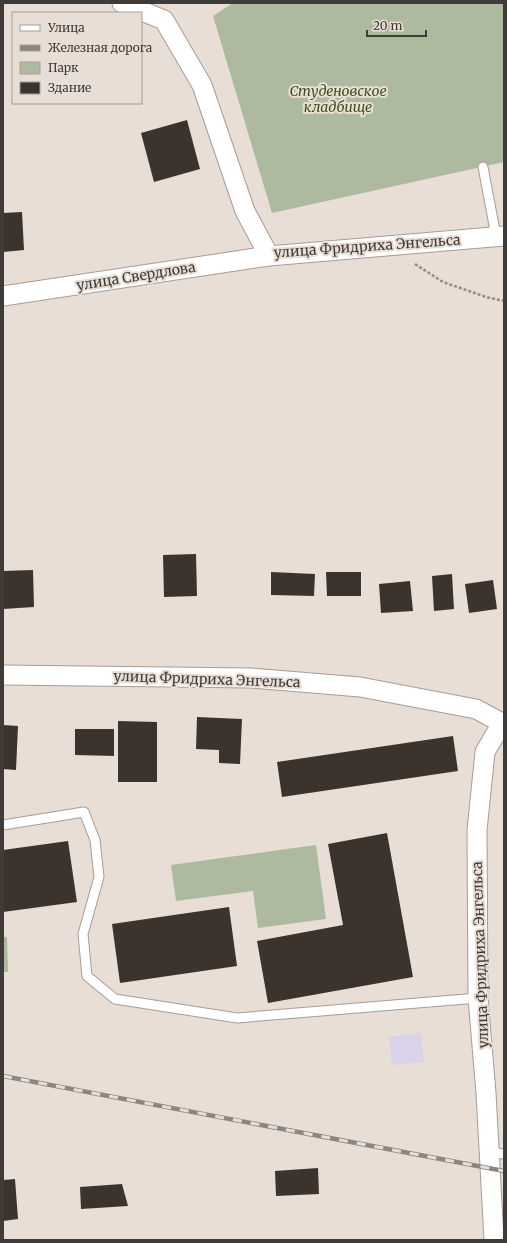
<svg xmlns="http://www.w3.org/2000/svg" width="507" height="1243" font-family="Merriweather,serif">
  <rect width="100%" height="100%" fill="#e9ded6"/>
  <path fill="#d9d2e8" d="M421,1033L424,1062L392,1065L389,1037Z"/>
  <path fill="#adbaa0" d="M233,3H504V162L272,213L213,16Z
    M316,845L326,919L258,928L253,891L176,901L171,865Z
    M3,937H7L8,972H3Z"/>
  <path fill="#3c332d" d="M187,120L200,169L154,182L141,133Z
    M22,212L24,250L3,252V213Z
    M196,554L197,596L164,597L163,555Z
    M33,570L34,607L3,609V571Z
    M271,572L315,574L314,596L271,595Z
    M326,572H361V596H327Z
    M452,574L454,609L434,611L432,576Z
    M493,580L497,609L469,613L465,584Z
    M410,581L413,611L381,613L379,584Z
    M197,717L242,719L240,764L219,763V750L196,749Z
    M118,721L157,722V782H118Z
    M3,725L18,726L16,770L3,769Z
    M75,729H114V756L75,755Z
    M453,736L458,771L282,797L277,762Z
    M387,833L413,977L268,1003L257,941L343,925L328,844Z
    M68,841L77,902L3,912V850Z
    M229,907L237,966L120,983L112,924Z
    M318,1168L319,1194L276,1196L275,1171Z
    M15,1179L18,1219L3,1221V1180Z
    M122,1184L128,1206L81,1209L80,1187Z"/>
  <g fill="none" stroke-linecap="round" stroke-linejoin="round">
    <defs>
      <path id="service" d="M483,167L496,236
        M3,825L84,812L95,840L99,877L83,934L87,976L115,999L237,1018L478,998
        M489,1152L504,1154"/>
      <path id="minor" d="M122,3L164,20L202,85L245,211L269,256L504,236
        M3,296L269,256
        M3,675L251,678L360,687L476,709L502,723
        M494,1240L486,1093L478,998L477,830L485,752L502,723H504"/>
    </defs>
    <use href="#service" stroke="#a79c95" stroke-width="11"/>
    <use href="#minor" stroke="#a79c95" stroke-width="21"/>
    <path stroke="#948d87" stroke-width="2.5" stroke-dasharray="3 2" stroke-linecap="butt" d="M415,264L443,282L486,297L504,301"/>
    <use href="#service" stroke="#fff" stroke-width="9"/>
    <use href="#minor" stroke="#fff" stroke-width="19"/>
    <defs>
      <path id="rail" d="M3,1076L504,1171"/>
    </defs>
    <use href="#rail" stroke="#8c8580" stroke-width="4.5"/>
    <use href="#rail" stroke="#e9ded6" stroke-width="3" stroke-dasharray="9" stroke-linecap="butt"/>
  </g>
  <g text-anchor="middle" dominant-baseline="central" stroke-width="4" stroke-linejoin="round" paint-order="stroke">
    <g font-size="14" font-style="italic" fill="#39511a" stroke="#e9ded6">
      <text x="338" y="91">Студеновское<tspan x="338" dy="16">кладбище</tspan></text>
    </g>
    <g font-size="14" fill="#3f3b38" stroke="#e9ded6">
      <text transform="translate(367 246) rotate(-4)">улица Фридриха Энгельса</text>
      <text transform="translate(136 276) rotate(-9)">улица Свердлова</text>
      <text transform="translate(207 679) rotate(2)">улица Фридриха Энгельса</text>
      <text transform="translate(480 955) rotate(-92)">улица Фридриха Энгельса</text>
    </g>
  </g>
  <rect width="507" height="1243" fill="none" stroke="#3f3b38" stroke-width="8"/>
  <rect x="12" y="12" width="130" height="92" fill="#e9ded6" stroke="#a59d97"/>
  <rect x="20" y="25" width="20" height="6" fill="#ffffff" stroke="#a59d97"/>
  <text x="48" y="32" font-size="12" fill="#3f3b38">Улица</text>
  <rect x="20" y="45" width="20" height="6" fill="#8c8580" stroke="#a59d97"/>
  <text x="48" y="52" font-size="12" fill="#3f3b38">Железная дорога</text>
  <rect x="20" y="62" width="20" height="12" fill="#adbaa0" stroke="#a59d97"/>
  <text x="48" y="72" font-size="12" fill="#3f3b38">Парк</text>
  <rect x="20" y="82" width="20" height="12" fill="#3c332d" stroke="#a59d97"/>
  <text x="48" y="92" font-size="12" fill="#3f3b38">Здание</text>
  <path d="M367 30v6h59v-6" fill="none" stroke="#3f3b38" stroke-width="2"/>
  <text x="373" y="30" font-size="12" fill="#3f3b38" stroke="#e9ded6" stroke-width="3" paint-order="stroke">20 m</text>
</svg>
